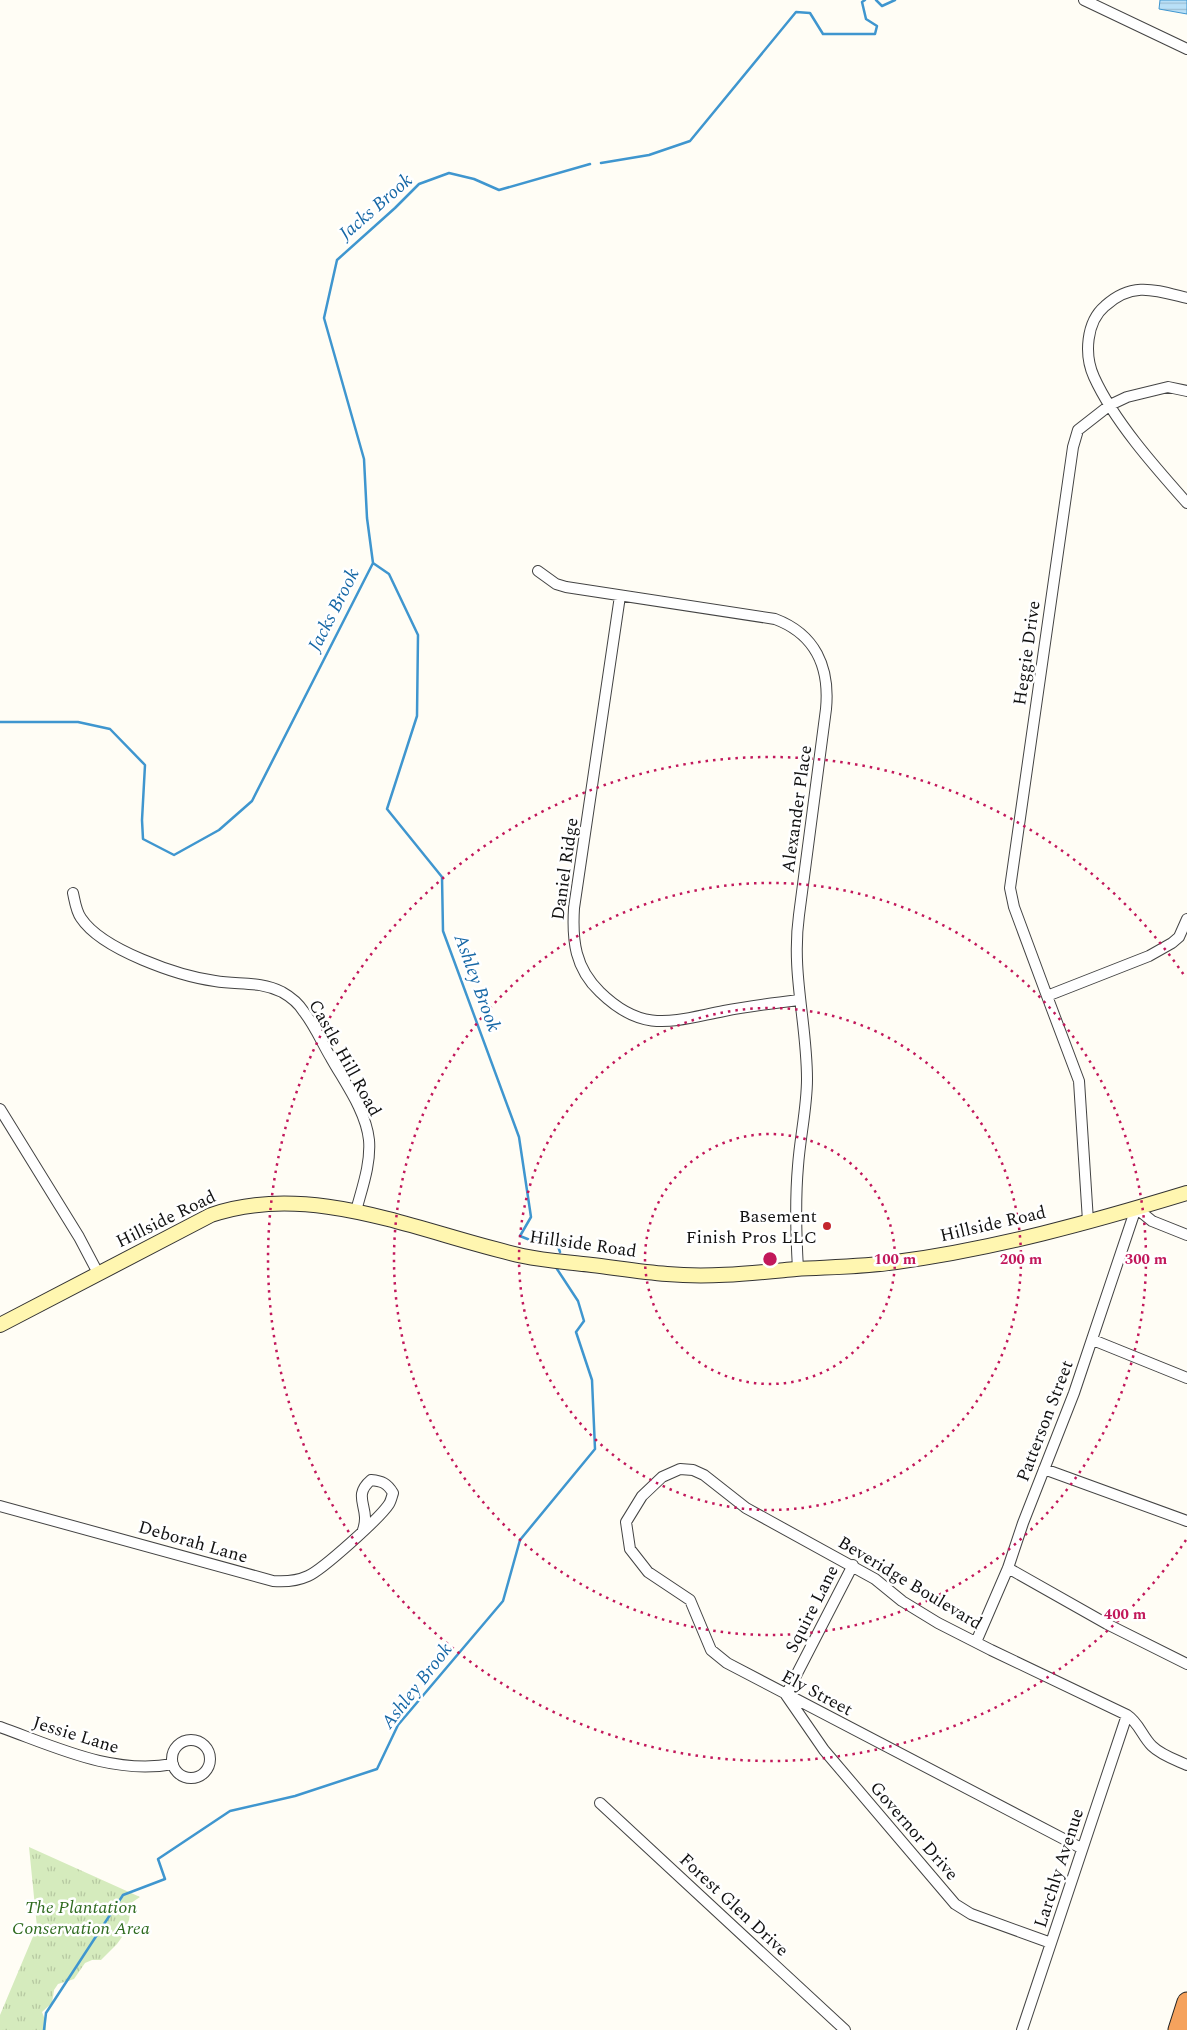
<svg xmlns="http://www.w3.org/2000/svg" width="1187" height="2030" font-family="Spectral,serif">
  <defs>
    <pattern id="park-tufts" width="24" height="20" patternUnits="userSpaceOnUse" patternTransform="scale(1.25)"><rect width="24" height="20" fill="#d5ebbd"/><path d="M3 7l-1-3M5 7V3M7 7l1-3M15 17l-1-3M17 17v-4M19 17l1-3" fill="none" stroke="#b6c8a1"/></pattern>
    <pattern id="water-rules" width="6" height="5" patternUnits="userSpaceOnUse" patternTransform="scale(1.25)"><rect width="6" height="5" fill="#b9e0f7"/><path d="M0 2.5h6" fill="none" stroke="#9ebfd3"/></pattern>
  </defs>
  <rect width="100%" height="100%" fill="#fffdf5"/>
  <path fill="url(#park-tufts)" d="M29,1847L140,1897L131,1903L129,1920L122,1937L117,1944L101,1960H92L85,1963L74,1979L58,1984L54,1990L52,2003L42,2012L46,2022V2030H0V2015L37,1927Z"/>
  <path fill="url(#water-rules)" stroke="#3f96cf" d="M1160,0H1187V14L1159,9Z"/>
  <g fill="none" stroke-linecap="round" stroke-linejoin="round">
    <path stroke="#3f96cf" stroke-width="2.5" d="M876,0L882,6L895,0
      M601,163L649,155L690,141L796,12L810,13L823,34H875L877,26L866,19L862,2L865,0
      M373,563L389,574L418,635L417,716L387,809L442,877L443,931L519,1137L531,1217L520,1236L535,1242L554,1235L560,1252
      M0,722H78L110,729L145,765L142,820L143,839L174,855L219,830L252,801L373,563L367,518L364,459L324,318L337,260L395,208L419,184L449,173L474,179L499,190L590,164
      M44,2030L46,2013L123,1895L165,1879L158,1859L230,1811L295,1796L377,1769L398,1725L503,1601L520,1540L595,1449L592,1380L576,1332L584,1321L578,1301L557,1269"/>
    <defs>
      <path id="street" d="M1084,0L1187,49
        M1187,298C1155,290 1132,281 1105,306C1086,322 1084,355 1094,377C1114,421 1155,467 1187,503
        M538,571L556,584L566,587L775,619C815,634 830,667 826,709L799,915C791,973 807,1023 807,1079C807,1108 800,1137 798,1166C795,1200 796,1235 798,1269
        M620,596L574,908C572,941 575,968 600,992C643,1034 672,1021 724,1011C749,1006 774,1003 799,1000
        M73,893C75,902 76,911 81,918C102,950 179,976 215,981C239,985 260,981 282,992C291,997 299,1004 304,1012C315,1026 322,1043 331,1058C345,1083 366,1111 369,1140C371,1164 362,1188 356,1211
        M1047,996L1014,907L1010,888L1073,447L1078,430L1110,405L1127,397L1168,387L1187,391
        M0,1109L79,1237L98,1273
        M1088,1221L1079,1081L1047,996L1149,956L1172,943L1179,937L1187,919
        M1093,1340L1187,1378
        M1044,1469L1187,1521
        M0,1506L273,1581C285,1582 297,1581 308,1576C322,1570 380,1518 389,1504C391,1501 392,1496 393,1493C387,1483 382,1481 371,1480C351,1497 371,1507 363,1530
        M853,1565L786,1695L824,1750L955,1904L971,1914L1051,1943
        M1008,1568L1107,1624L1187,1664
        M976,1642L1008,1568L1023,1523L1074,1393L1136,1208L1152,1221L1187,1235
        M0,1727C56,1747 112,1775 173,1764
        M172 1759a19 19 0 1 1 38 0a19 19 0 1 1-38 0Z
        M600,1803L845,2030
        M1081,1848L727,1663L711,1650L690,1600L648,1572L630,1549L626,1522L642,1496L662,1477L680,1469L693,1470L704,1475L746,1508L875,1579L902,1601L938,1623L991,1650L1127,1715C1139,1723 1142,1736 1152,1746C1161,1755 1176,1760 1187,1765
        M1022,2030L1127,1715"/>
      <path id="secondary" d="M0,1325L211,1215C313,1180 423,1234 523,1256C546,1261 569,1262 592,1265C617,1268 642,1272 667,1274C710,1278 753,1273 796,1269C830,1267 863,1267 896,1262C994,1249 1092,1222 1187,1193"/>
      <path id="highway" d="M1178,2030L1187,2002"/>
    </defs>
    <use href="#street" stroke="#444" stroke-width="12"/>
    <use href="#secondary" stroke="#333" stroke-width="16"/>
    <use href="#highway" stroke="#222" stroke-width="21"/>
    <use href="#street" stroke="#fff" stroke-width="10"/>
    <use href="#secondary" stroke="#fff6b0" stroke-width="14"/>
    <use href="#highway" stroke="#f5a25d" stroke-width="19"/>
  </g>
  <g fill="none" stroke="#c2185b" stroke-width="2.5" stroke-dasharray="2.5 5">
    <circle cx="770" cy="1259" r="125"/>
    <circle cx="770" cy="1259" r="251"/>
    <circle cx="770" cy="1259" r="376"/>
    <path d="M1186 1540A502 502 0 1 1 1186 978"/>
  </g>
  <circle fill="#c4262e" stroke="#fff" stroke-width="2" cx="827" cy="1226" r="5"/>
  <g text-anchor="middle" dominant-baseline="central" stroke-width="5" stroke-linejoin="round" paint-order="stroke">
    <g font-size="18" fill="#111" stroke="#fff">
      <text transform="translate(1027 653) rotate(-82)">Heggie Drive</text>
      <text transform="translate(797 809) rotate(-82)">Alexander Place</text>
      <text transform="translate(565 869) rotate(-82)">Daniel Ridge</text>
      <text transform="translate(345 1058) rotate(61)">Castle Hill Road</text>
      <text transform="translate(166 1219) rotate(-26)">Hillside Road</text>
      <text transform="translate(993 1224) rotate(-13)">Hillside Road</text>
      <text transform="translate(583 1244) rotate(8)">Hillside Road</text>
      <text transform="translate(1045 1421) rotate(-69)">Patterson Street</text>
      <text transform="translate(193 1542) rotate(16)">Deborah Lane</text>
      <text transform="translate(910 1583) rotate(31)">Beveridge Boulevard</text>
      <text transform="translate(812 1609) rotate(-63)">Squire Lane</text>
      <text transform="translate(817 1693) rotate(28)">Ely Street</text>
      <text transform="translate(76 1735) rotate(17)">Jessie Lane</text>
      <text transform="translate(914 1831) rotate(49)">Governor Drive</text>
      <text transform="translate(1059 1868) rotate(-72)">Larchly Avenue</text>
      <text transform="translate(734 1905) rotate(43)">Forest Glen Drive</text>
    </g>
    <g font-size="18" fill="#111" stroke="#fff" text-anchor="end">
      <text x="817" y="1216">Basement<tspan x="817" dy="21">Finish Pros LLC</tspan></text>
    </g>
    <g font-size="18" font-style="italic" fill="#2f6b1f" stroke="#fff">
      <text x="81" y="1907">The Plantation<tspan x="81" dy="21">Conservation Area</tspan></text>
    </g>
    <g font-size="19" font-style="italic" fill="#1768a6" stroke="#fff">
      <text transform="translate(376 207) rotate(-41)">Jacks Brook</text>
      <text transform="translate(334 610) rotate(-63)">Jacks Brook</text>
      <text transform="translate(477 983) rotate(70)">Ashley Brook</text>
      <text transform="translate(417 1686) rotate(-52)">Ashley Brook</text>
    </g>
  </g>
  <circle cx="770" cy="1259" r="8" fill="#c2185b" stroke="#fff" stroke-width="2.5"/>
  <g font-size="15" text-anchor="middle" font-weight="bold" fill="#c2185b" stroke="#fff" stroke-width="5" stroke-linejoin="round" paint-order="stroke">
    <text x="895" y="1264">100 m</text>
    <text x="1021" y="1264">200 m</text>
    <text x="1146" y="1264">300 m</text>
    <text x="1125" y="1619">400 m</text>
  </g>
</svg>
